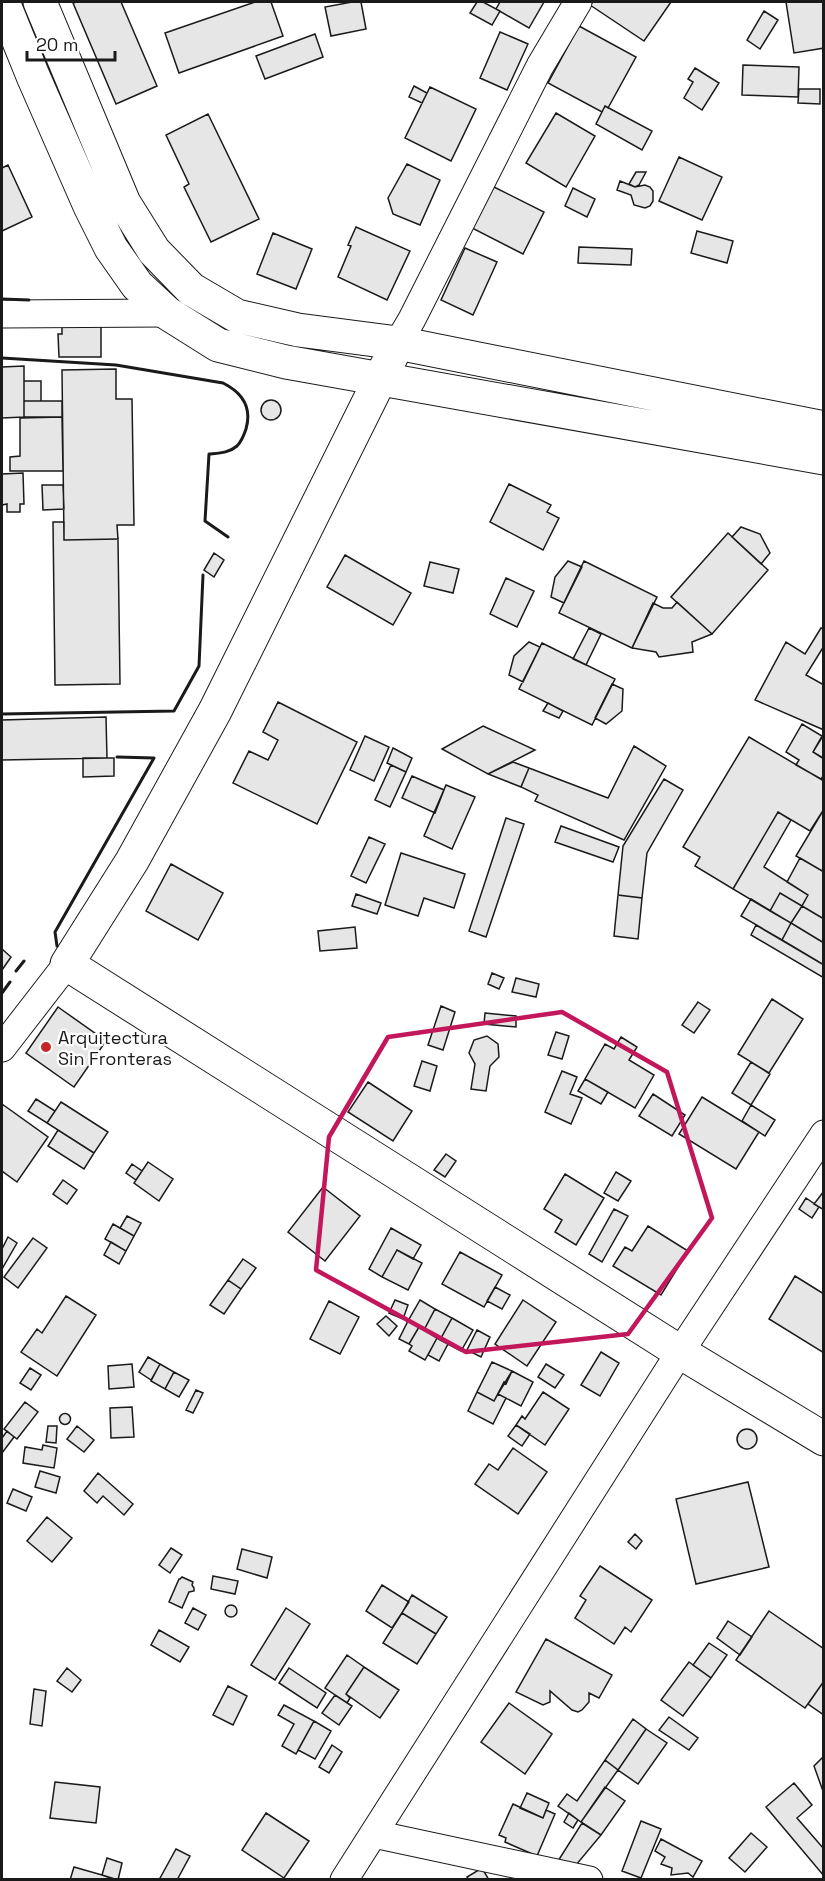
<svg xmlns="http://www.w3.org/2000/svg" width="825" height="1881" font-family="'Space Grotesk',sans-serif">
  <rect width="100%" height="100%" fill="#fff"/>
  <path fill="#e6e6e6" stroke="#1a1a1a" stroke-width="1.5" d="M77,2H121L157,86L116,104L73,3Z
    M255,2H271L283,36L179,73L165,33Z
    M352,2H361L366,29L331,36L325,7Z
    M477,2H483L500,11L492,25L470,13Z
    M500,2H544L529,28L496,9Z
    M593,2H671L644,41L590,5Z
    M786,2H824V48L794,53Z
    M764,11L778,20L760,49L747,40Z
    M579,26L636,57L608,108L605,106L602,112L548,83Z
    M500,32L528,44L507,90L480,78Z
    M315,34L323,57L265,79L256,56Z
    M743,65L799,67L798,97L742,95Z
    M695,68L719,83L702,110L684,98L693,82L688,79Z
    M414,86L427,93L422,103L409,97Z
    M430,87L476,109L451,161L405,138Z
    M799,89H820V104L798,103Z
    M605,106L652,131L642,150L596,124Z
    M556,113L595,136L566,187L526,163Z
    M208,114L259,219L211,242L184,187L189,184L166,135Z
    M679,157L722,177L702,220L659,201Z
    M407,164L440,180L420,225L393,214L388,198Z
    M8,165L32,217L2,231V168Z
    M636,172H646L639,185L635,187L629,184Z
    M620,181L635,187L645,185L650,187L653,191V201L650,206L645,208L634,205L631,195L617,190Z
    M492,186L544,212L523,254L472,228Z
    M573,188L595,199L587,217L565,206Z
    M356,227L410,251L387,300L338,277L351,246L348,245Z
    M697,231L733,241L727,263L691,253Z
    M273,233L312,249L296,289L257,274Z
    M579,247L632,249L631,265L578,263Z
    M465,248L497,262L473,315L441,300Z
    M62,317H101V357H59L58,334H62Z
    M24,366V417L2,418V367Z
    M116,369V399H132L134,525H117L118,539L64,540L62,370Z
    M24,381H41V401H24Z
    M261 410a10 10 0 1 1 20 0a10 10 0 1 1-20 0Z
    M24,401H62V417H24Z
    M62,417L63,471H10V457L20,456V418Z
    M23,473L24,504H20V512H7V504L2,505V474Z
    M509,484L551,505L547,512L559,518L543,550L490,522Z
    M42,485H63L64,509L43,510Z
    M53,522H64V540L118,539L120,684L55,685Z
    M741,527L760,534L770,553L761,564L732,537Z
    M728,533L768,570L712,634L671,597Z
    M214,553L224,560L214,577L204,570Z
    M345,555L411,593L393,625L327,587Z
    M568,561L582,567L564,603L551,597L555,577Z
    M584,561L657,597L632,648L559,613Z
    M430,562L459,569L453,593L424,586Z
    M506,578L534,591L517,627L490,614Z
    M677,602L712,634L692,642L693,652L659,657L656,652L632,648L653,603L663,608H672Z
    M589,628L601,634L586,665L573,659Z
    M821,628L824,629V646L806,675L824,685V730L755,700L786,642L805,654Z
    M529,642L540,647L523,682L509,675L514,656Z
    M542,643L615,679L592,725L519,689Z
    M612,684L623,689L622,711L606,724L595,718Z
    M278,702L357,742L317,824L233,783L249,751L268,760L278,740L263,732Z
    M548,703L563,711L559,718L543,711Z
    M106,717L107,758L2,760V720Z
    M802,724L822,736L813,752L824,759V775L821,779L796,765L799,760L786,752Z
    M483,726L535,750L488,774L442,749Z
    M824,734V757L823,758L813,752Z
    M365,736L389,747L374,781L350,770Z
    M749,737L824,781V809L810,831L778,812L733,889L695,866L700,857L683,847Z
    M634,746L666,766L624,840L535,801L538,795L521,787L529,768L608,798Z
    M393,748L412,758L406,772L387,763Z
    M83,758H114V776L83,777Z
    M513,762L529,768L521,787L488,774Z
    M391,765L406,772L390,807L375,800Z
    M412,776L444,790L435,813L402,798Z
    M664,779L683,790L647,853L642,898L618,895L623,846Z
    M446,785L475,797L452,849L424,836Z
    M824,809V872L796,856Z
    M778,812L791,820L764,867L808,895L802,906L780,893L770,911L733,889Z
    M506,818L524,824L486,937L469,931Z
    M561,826L619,847L613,862L555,842Z
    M369,837L385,844L366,883L351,876Z
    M401,853L465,874L454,908L424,898L418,916L385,905Z
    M800,858L824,872V919L802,906L808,895L787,882Z
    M171,864L223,893L198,940L146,911Z
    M780,893L802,906L791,923L770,911Z
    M356,894L381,903L377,914L352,906Z
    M618,895L642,898L638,939L614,936Z
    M751,899L791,923L782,940L741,916Z
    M802,906L824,919V943L791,923Z
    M791,923L824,943V965L782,940Z
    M756,925L824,965V978L751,935Z
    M355,927L357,948L320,951L318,931Z
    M2,949L11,957L2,970Z
    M492,973L504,978L499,989L488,984Z
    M516,978L539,984L536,997L512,992Z
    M772,999L803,1019L769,1073L738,1054Z
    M698,1002L710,1010L694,1033L682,1025Z
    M441,1006L455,1012L443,1050L428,1045Z
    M58,1007L106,1041L74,1087L26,1053Z
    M485,1013L516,1016V1027L484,1024Z
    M556,1032L569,1036L562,1059L548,1055Z
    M487,1036L498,1044L499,1057L490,1066L486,1091L471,1089L475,1064L469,1053L474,1040Z
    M621,1037L637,1047L629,1060L654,1075L635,1108L585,1079L605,1044L614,1049Z
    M422,1061L437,1066L430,1091L414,1086Z
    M751,1062L770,1074L751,1105L732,1093Z
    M562,1071L577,1077L570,1094L582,1098L571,1124L545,1112Z
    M585,1079L608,1092L601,1104L578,1091Z
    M368,1082L412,1111L393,1141L348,1112Z
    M653,1094L685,1115L672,1136L639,1116Z
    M702,1097L759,1132L736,1169L679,1134Z
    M36,1099L55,1111L47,1123L28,1111Z
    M61,1102L108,1132L94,1153L47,1123Z
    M2,1104L48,1137L17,1182L2,1171Z
    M751,1105L775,1120L765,1136L742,1121Z
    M58,1130L94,1153L84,1169L48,1146Z
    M446,1154L456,1161L445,1177L434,1170Z
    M148,1162L173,1179L159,1201L134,1183Z
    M132,1164L142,1171L136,1180L126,1173Z
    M616,1172L631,1181L618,1201L604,1193Z
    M565,1174L604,1198L576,1245L555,1232L562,1220L544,1209Z
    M63,1180L77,1190L67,1204L53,1194Z
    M323,1187L360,1216L325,1261L288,1232Z
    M824,1191V1210L814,1204Z
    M806,1198L819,1207L812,1218L799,1209Z
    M614,1209L628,1216L602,1262L589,1254Z
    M127,1216L141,1223L134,1236L120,1228Z
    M113,1224L134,1236L126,1251L105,1239Z
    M648,1226L688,1251L661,1295L613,1266L625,1247L632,1251Z
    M391,1228L421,1245L413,1259L397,1250L382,1277L369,1269Z
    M8,1237L17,1243L2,1269V1249Z
    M33,1238L47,1248L18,1288L4,1277Z
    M111,1242L126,1251L119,1264L104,1255Z
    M397,1250L422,1263L408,1290L382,1277Z
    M460,1252L502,1275L484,1307L442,1284Z
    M243,1259L256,1268L241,1289L228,1280Z
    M795,1276L824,1294V1353L769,1319Z
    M228,1280L241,1289L224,1314L210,1305Z
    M495,1287L510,1295L502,1309L487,1301Z
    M66,1296L96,1315L57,1376L21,1352L37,1329L42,1333Z
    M395,1300L408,1305L403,1319L389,1313Z
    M420,1300L435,1309L424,1330L408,1321Z
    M523,1300L556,1322L527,1366L495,1344Z
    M329,1301L359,1317L340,1354L310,1339Z
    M435,1309L452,1318L440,1340L424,1330Z
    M386,1316L397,1326L389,1336L377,1324Z
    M452,1318L473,1330L461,1351L440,1340Z
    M408,1321L419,1327L409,1344L399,1339Z
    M419,1327L437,1338L425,1360L409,1351L412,1346L409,1344Z
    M477,1330L490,1337L481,1357L467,1350Z
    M437,1338L448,1344L439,1361L428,1355Z
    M601,1352L619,1363L600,1396L581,1385Z
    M148,1357L160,1364L151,1380L139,1372Z
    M492,1362L512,1371L506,1384L504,1382L494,1401L477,1392Z
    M132,1364L134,1387L109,1389L108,1366Z
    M160,1364L174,1372L165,1389L151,1381Z
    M546,1364L564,1375L555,1388L538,1377Z
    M30,1368L41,1375L31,1390L20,1383Z
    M512,1371L533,1382L521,1406L498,1394Z
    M174,1372L189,1380L179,1397L165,1389Z
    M196,1390L203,1393L193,1413L186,1410Z
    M477,1392L494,1401L498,1394L506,1398L493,1424L468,1411Z
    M543,1392L569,1409L545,1445L516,1425L522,1416L525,1419Z
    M25,1402L38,1412L17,1439L4,1429Z
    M132,1407L134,1437L111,1438L110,1408Z
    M59.5 1419a5.5 5.5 0 1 1 11 0a5.5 5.5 0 1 1-11 0Z
    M516,1425L530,1434L522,1446L508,1436Z
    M48,1426H57L56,1443L46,1442Z
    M77,1426L94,1440L84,1452L67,1439Z
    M737 1439a10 10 0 1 1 20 0a10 10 0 1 1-20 0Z
    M7,1431L14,1437L2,1453V1438Z
    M43,1445L57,1448L54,1468L23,1463L25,1447L42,1450Z
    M513,1448L547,1472L518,1514L475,1484L489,1464L498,1470Z
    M40,1471L60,1477L56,1493L35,1487Z
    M98,1473L133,1504L124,1515L103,1496L97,1503L84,1491Z
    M748,1482L769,1567L696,1584L676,1499Z
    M13,1489L32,1497L26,1511L7,1503Z
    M47,1517L72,1538L52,1562L27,1541Z
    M635,1534L642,1541L636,1549L628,1542Z
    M171,1548L182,1555L170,1573L159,1565Z
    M242,1549L272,1557L267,1578L237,1569Z
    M600,1566L652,1600L631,1632L625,1627L614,1644L575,1618L586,1600L580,1596Z
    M213,1576L238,1581L235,1594L211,1589Z
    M182,1577L193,1582L192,1585L194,1588V1591L189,1592L182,1608L169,1602L179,1579H180Z
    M382,1585L409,1602L392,1628L366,1611Z
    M412,1595L447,1617L436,1634L402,1613Z
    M225 1611a6 6 0 1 1 12 0a6 6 0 1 1-12 0Z
    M193,1608L206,1615L198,1630L185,1623Z
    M286,1608L310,1624L275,1680L251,1665Z
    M769,1611L824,1649V1681L805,1708L736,1660Z
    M402,1613L436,1634L417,1664L383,1643Z
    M728,1621L752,1637L740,1655L717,1638Z
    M159,1630L189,1647L180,1662L151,1645Z
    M546,1639L612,1675L599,1698L589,1693V1702L582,1710L578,1712L572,1710L550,1691V1702L543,1705L516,1692Z
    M709,1643L727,1655L711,1678L693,1665Z
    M347,1655L364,1667L346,1694L350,1698L347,1703L325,1688Z
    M689,1662L711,1678L683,1716L661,1700Z
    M364,1667L399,1690L380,1718L346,1694Z
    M67,1668L81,1680L72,1692L57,1681Z
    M289,1668L326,1693L317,1708L279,1683Z
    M824,1681V1715L808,1704Z
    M228,1686L247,1696L233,1725L213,1715Z
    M34,1689L46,1691L42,1726L30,1724Z
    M335,1695L352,1706L339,1725L322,1713Z
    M509,1703L552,1734L525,1774L481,1742Z
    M284,1705L314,1721L296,1754L282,1746L294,1724L278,1715Z
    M669,1717L698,1738L689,1750L659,1730Z
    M633,1719L646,1729L618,1770L605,1760Z
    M314,1721L331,1731L315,1759L298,1750Z
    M646,1729L667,1743L638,1784L618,1770Z
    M332,1745L342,1752L329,1773L319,1767Z
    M824,1756V1794L814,1766Z
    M605,1760L618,1770L581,1822L558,1806L567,1794L577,1801Z
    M55,1782L100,1787L96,1823L50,1818Z
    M794,1783L812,1805L797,1818L824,1849V1876L766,1807Z
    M605,1787L625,1801L601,1835L581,1822Z
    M527,1793L549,1803L543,1818L520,1808Z
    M513,1804L543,1818L546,1810L555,1814L537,1856L505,1842L506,1838L499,1835Z
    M266,1813L309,1841L284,1878L242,1850Z
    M569,1813L578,1820L573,1828L564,1822Z
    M641,1821L661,1829L641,1878L622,1871Z
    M582,1823L601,1835L576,1865L558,1861Z
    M751,1833L767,1847L745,1872L729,1858Z
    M661,1839L702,1861L693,1877L688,1873L671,1875L672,1868L661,1864L665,1857L655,1851Z
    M176,1849L190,1856L177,1880H159Z
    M107,1858L122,1863L118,1880L102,1875Z
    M74,1867L102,1875L116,1880H70Z
    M482,1868L489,1880H469L467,1877Z"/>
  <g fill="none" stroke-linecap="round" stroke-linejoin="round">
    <defs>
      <path id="minor" d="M2,314L167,313
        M398,343L412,319L540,66L578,2
        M2,1048L67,964
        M374,1834L589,1880
        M344,1880L680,1352L824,1134"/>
      <path id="tertiary" d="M3,2L33,76L90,206L111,248L137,285L167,313L218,345L286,362L824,458
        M40,2L124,203L154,251L191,289L237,316L298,330L398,343L824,428
        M398,343L215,711L132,861L67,964L680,1352L824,1439"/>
    </defs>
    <use href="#minor" stroke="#1a1a1a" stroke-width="29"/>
    <use href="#tertiary" stroke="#1a1a1a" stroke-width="35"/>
    <use href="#minor" stroke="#fff" stroke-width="27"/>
    <use href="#tertiary" stroke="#fff" stroke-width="33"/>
    <path stroke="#1a1a1a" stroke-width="3" d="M2,299L29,300
      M2,358L116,365L223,383C243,393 252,408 246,429C244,435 241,442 237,446C229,453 219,453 209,454L205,521L228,537
      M2,714L174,711L199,666L203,575
      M57,946L55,932L154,758L117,757
      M16,971L24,961
      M2,993L10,982"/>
  </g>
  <path fill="none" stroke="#c2185b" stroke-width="4.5" stroke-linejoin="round" d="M562,1012L667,1072L712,1218L628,1334L466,1352L316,1270L329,1137L388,1037Z"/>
  <circle fill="#c62828" stroke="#fff" stroke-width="2" cx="46" cy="1047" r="6"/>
  <g text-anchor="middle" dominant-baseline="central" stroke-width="4.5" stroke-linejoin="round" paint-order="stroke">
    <g font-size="18" fill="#1a1a1a" stroke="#fff" text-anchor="start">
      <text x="58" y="1037">Arquitectura<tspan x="58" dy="21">Sin Fronteras</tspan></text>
    </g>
  </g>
  <rect width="825" height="1881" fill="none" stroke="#1a1a1a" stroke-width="6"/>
  <path d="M27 51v9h88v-9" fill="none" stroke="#1a1a1a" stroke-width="3"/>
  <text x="36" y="51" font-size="18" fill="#1a1a1a" stroke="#ffffff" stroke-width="4.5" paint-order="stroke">20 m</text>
</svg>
